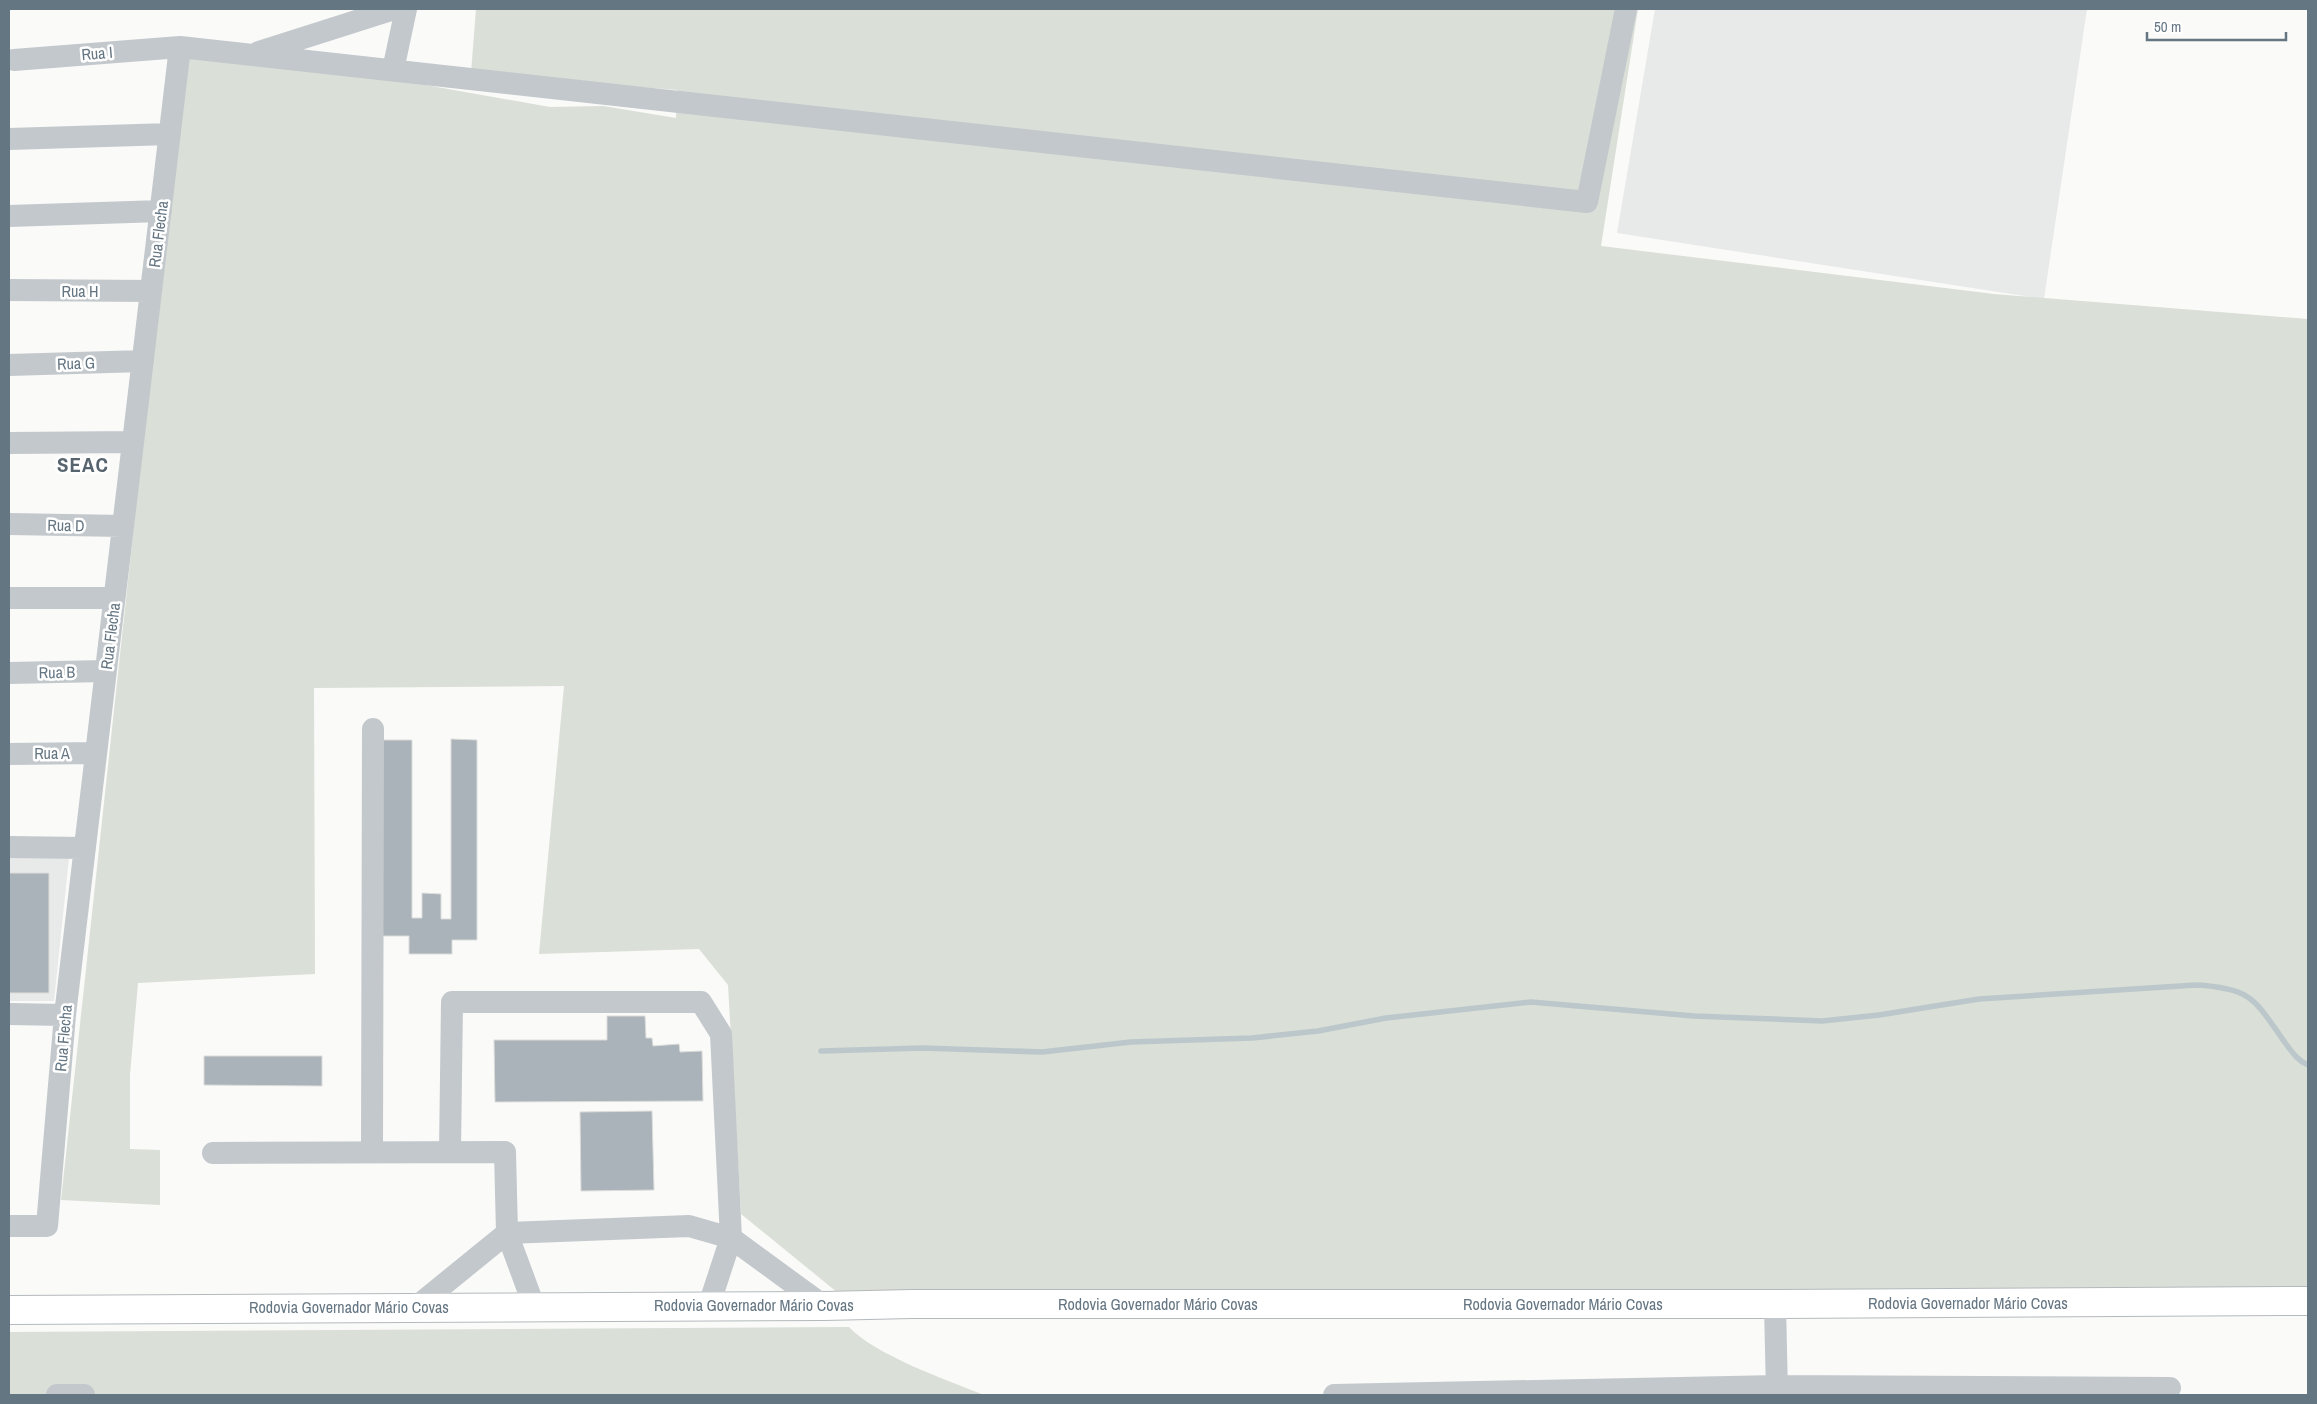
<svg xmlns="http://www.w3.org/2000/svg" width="2317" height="1404" font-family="'Archivo Narrow',sans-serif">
  <rect width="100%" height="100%" fill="#fafaf8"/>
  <path fill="#e8e9e9" d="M1655,9H2087L2044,299L1617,233Z
    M9,858H69L54,1001H9Z"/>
  <path fill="#dadfd7" d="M476,9H1638L1601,246L1994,294L2308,319V1291L843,1297L741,1214L728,985L699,949L539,954L564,686L314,688L315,974L138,983L130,1075V1149L160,1150V1205L61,1200L185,54H251L550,107L603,106L676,118L677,90L471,73Z
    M849,1327C875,1355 947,1380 984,1395H9V1332Z"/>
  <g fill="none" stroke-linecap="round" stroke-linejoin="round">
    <path stroke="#bbc7cb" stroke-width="5.5" d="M821,1051L923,1048L1042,1052L1131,1042L1252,1038L1318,1031L1386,1018L1531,1002L1694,1016L1822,1021L1879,1015L1979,999L2196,985C2254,988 2255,1001 2286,1044C2292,1052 2298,1061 2308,1065"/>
  </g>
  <path fill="#aab3b9" stroke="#dcdcda" d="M451,739L477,740V940H452V954H409V936H381V740H412V918H422V893L441,894V919H451Z
    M9,873H49V993H9Z
    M607,1016H645L646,1038H652L653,1046L679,1044L680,1052L702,1051L703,1101L495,1102L494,1040H607Z
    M204,1056H322V1086L204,1085Z
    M652,1111L654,1190L581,1191L580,1112Z"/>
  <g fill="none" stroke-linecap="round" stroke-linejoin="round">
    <defs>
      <path id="highway" d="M9,1310L824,1306L912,1304H1775L2308,1301"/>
    </defs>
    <use href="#highway" stroke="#b4b9bd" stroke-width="30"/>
    <path stroke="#c3c8cc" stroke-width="22" d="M259,52L394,9
      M14,60L180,47L1587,202L1626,9
      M393,70L406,9
      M9,139L170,134
      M9,216L161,211
      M9,290L151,291
      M9,365L143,361
      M9,443L133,442
      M9,524L123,526
      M9,598H114
      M9,673L105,671
      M9,754L96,753
      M9,847L84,848
      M9,1014L65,1015
      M372,1152L373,729
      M450,1152L452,1002H701L721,1034L731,1238L709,1305
      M213,1153L505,1152L507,1233L534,1306
      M9,1226H47L65,1015L180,47
      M1775,1304L1777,1395
      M416,1307L507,1233L689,1226L731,1238L824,1306
      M57,1395H84
      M1334,1395L1777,1386L2170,1388"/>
    <use href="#highway" stroke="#fff" stroke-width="28"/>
  </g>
  <g text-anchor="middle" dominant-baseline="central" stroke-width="5" stroke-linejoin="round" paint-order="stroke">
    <g font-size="16" fill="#657683" stroke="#fff">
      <text transform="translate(97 53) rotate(-5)">Rua I</text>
      <text transform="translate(158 234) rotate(-83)">Rua Flecha</text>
      <text x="80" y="291">Rua H</text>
      <text transform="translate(76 363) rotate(-2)">Rua G</text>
      <text transform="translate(66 525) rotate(1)">Rua D</text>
      <text transform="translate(110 636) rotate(-83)">Rua Flecha</text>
      <text transform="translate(57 672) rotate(-1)">Rua B</text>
      <text x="52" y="753">Rua A</text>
      <text transform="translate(63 1038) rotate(-85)">Rua Flecha</text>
      <text x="1968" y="1303">Rodovia Governador Mário Covas</text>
      <text x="1158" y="1304">Rodovia Governador Mário Covas</text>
      <text x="1563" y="1304">Rodovia Governador Mário Covas</text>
      <text x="754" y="1305">Rodovia Governador Mário Covas</text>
      <text x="349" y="1307">Rodovia Governador Mário Covas</text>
    </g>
    <g font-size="21" font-weight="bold" letter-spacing="1" fill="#57646e" stroke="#fff">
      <text x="83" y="464">SEAC</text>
    </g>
  </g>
  <rect width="2317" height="1404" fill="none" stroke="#657683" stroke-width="20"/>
  <path d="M2147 32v8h139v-8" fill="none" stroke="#657683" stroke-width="2.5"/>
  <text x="2154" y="32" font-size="15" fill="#657683" stroke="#ffffff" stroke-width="4" paint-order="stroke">50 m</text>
</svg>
